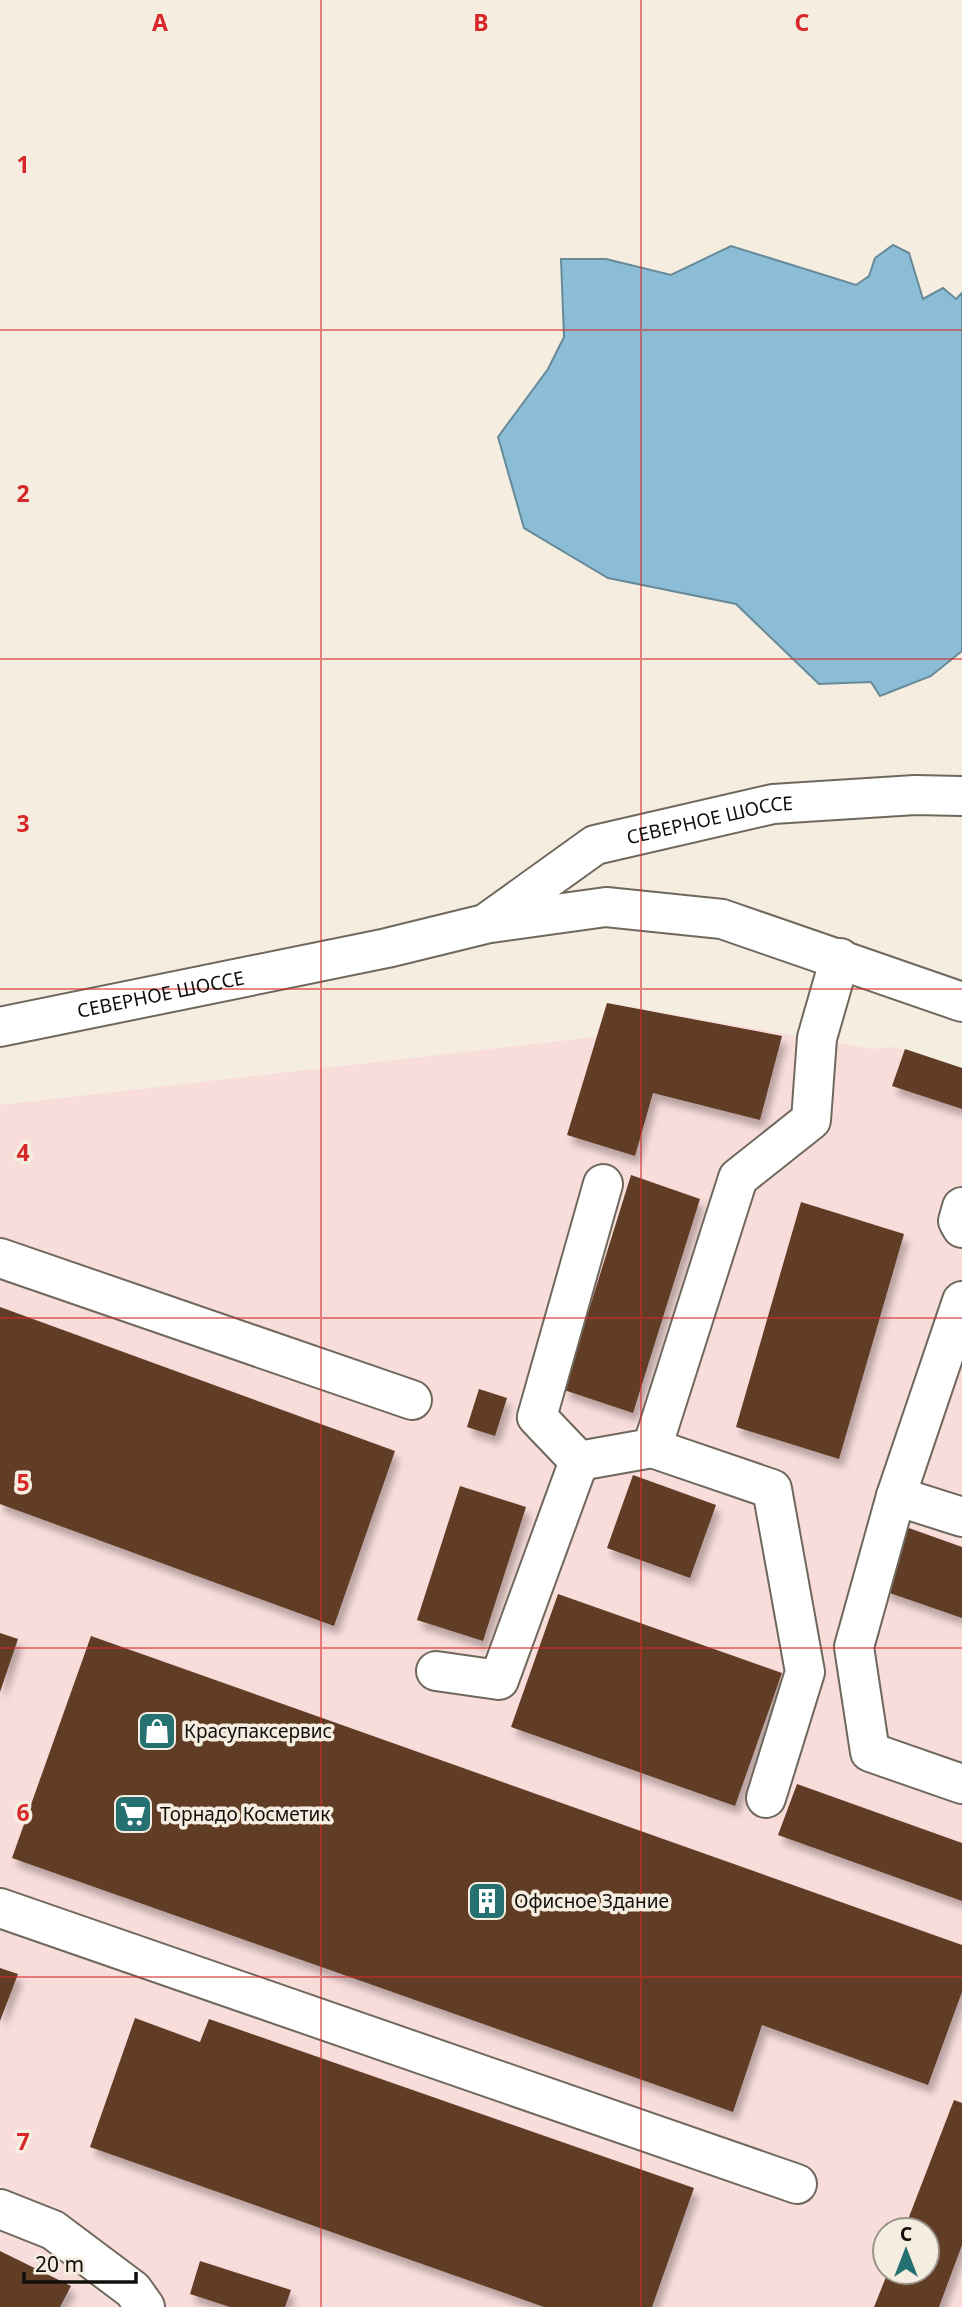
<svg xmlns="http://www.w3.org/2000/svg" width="962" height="2307" font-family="'Noto Sans',sans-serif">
  <defs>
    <filter id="shadow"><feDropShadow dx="4.5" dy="8" stdDeviation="3.5" flood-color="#0004"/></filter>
  </defs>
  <rect width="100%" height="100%" fill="#f5ede0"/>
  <path fill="#f8dddb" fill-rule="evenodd" d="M607,1003L872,1049L895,1047L962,1068V2307H0V1105L596,1037ZM885,2230H927V2272H885Z"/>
  <path fill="#8bbed6" stroke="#678a99" stroke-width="2" d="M893,245L909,253L923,299L943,288L956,299L962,293V651L931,676L880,696L871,682L819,684L736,604L608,578L524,528L498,437L548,369L564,337L561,259H606L671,275L731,246L856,285L869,276L875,258Z"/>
  <path fill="#623c27" filter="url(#shadow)" d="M607,1003L782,1036L760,1120L653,1093L635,1156L567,1135Z
    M905,1049L962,1068V1109L892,1086Z
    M631,1175L700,1199L633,1413L564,1390Z
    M801,1202L904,1234L839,1459L736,1427Z
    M0,1307L395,1451L334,1626L0,1504Z
    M479,1389L507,1398L495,1436L467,1427Z
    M633,1475L716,1505L690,1578L607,1548Z
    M460,1486L526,1507L483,1641L417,1620Z
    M906,1527L962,1547V1618L884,1591Z
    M558,1594L782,1673L735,1806L511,1727Z
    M0,1633L18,1639L0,1692Z
    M91,1636L962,1945V1992L928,2085L762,2025L733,2112L12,1858Z
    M797,1784L962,1843V1901L778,1835Z
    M0,1968L18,1974L0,2021Z
    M135,2018L200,2042L209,2019L694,2188L652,2307H544L90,2147Z
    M954,2100L962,2103V2245L939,2307H874L888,2272H927V2230H904Z
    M0,2251L71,2286L60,2307H0Z
    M200,2261L291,2290L285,2307H230L190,2294Z"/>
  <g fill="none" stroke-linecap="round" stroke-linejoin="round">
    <defs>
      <g id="minor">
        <path d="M491,923L606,907L722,919L962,1002"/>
        <path id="s1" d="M0,1027L387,948L485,924L595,845L773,804L915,795L962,796"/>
        <path d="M603,1184L537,1417L579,1461L652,1448"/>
        <path d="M962,1207L958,1221L962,1228"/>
        <path d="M0,1258L412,1400"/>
        <path d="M962,1301L896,1496L854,1647L870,1752L962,1784"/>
        <path d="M896,1496L962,1517"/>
        <path d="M436,1671L499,1680L579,1461"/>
        <path d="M766,1798L805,1672L772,1489L652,1448L738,1178L811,1120L817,1038L840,958"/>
        <path d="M0,1908L797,2184"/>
        <path d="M0,2209L53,2230L133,2290L145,2307"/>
      </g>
    </defs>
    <use href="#minor" stroke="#6f685c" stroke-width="42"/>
    <use href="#minor" stroke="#fff" stroke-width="38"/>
  </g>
  <path fill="none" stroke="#d62828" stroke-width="2" stroke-opacity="0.55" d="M321,0V2307M641,0V2307M0,330H962M0,659H962M0,989H962M0,1318H962M0,1648H962M0,1977H962"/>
  <defs>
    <symbol id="shop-square" viewBox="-11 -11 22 22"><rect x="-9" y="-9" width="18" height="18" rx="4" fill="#257071" stroke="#f5ede0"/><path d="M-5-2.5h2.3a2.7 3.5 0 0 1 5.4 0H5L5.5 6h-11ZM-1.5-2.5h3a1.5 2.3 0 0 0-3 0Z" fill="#fff"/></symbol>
    <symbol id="supermarket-square" viewBox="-11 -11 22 22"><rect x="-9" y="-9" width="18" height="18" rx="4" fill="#257071" stroke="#f5ede0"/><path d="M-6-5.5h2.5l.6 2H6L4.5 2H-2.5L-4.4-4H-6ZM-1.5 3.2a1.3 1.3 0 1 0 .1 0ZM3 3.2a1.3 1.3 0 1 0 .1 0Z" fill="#fff"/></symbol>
    <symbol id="building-square" viewBox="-11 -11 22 22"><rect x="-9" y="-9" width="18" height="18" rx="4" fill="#257071" stroke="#f5ede0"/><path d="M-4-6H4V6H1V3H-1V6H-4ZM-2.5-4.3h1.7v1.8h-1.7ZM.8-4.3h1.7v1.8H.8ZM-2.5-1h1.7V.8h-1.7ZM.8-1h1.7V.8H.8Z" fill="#fff"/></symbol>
  </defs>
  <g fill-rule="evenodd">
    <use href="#shop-square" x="135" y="1709" width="44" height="44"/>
    <use href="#supermarket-square" x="111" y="1792" width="44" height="44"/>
    <use href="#building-square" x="465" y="1879" width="44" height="44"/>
  </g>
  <g text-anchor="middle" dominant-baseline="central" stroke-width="7" stroke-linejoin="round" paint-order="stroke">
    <g font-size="19" fill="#120f0b" stroke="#f5ede0">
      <text stroke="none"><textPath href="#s1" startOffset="749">СЕВЕРНОЕ ШОССЕ</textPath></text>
      <text stroke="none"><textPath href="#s1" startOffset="164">СЕВЕРНОЕ ШОССЕ</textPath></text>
    </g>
    <g font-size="19" fill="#120f0b" stroke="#f5ede0" text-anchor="start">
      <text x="184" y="1731">Красупаксервис</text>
      <text x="160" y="1814">Торнадо Косметик</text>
      <text x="514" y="1901">Офисное Здание</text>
    </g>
  </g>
  <g font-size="23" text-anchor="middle" font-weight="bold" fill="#d62828" stroke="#f5ede0" stroke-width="7" stroke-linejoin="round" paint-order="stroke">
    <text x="160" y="31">A</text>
    <text x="481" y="31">B</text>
    <text x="802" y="31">C</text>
    <text x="23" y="173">1</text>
    <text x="23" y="502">2</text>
    <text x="23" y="832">3</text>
    <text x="23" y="1161">4</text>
    <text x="23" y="1491">5</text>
    <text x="23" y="1821">6</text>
    <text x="23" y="2150">7</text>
  </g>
  <g transform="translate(906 2251)"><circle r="33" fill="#f5ede0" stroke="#9a948b" stroke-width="2"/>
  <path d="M0-5L12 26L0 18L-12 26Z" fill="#257071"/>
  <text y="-10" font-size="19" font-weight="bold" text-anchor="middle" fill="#120f0b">С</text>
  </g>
  <path d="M24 2272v10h112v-10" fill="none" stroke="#120f0b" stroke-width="3.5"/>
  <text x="35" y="2272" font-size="21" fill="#120f0b" stroke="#f5ede0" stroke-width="5" paint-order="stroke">20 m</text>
</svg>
